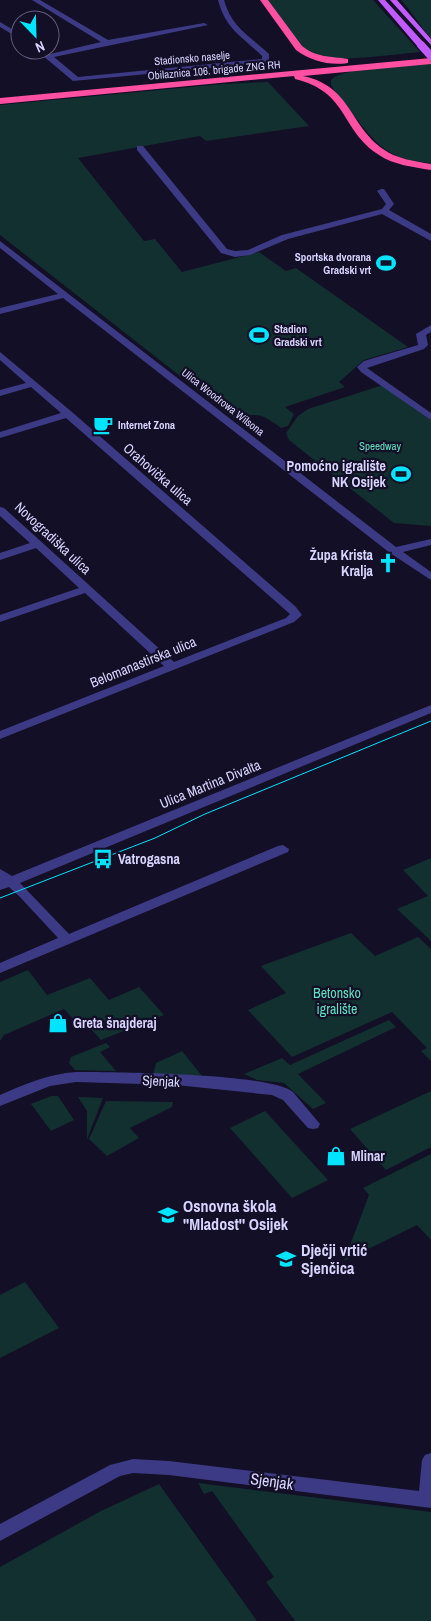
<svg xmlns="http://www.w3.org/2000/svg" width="431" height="1621" font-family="'Archivo Narrow',sans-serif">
  <rect width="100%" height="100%" fill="#130f26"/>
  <path fill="#12302f" d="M267,0H373L420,52C395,54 329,65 308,52C296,45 277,13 267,0Z
    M401,0H431V38C420,26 412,12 401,0Z
    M429,63L431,64V163C388,160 377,145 352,113C345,104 337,95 331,85V80C343,67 409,65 429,63Z
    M268,82L309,126L206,141L200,136L78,158L144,241L155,239L182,272L259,252L286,271L296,268L408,347L364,360L339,382L345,387L285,407L294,414L288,426L281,428C262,414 258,412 235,419L0,235V105L223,84Z
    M383,385L431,420V526L394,523L289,440L286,433L298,416L308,409Z
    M431,858V941L397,909L428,896L403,870Z
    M351,933L375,956L418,937L431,949V1061L421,1051L427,1048L392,1012L292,1057L248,1010L286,993L261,966Z
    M28,970L47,995L90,978L109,1000L139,987L164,1015L101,1040L89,1027L83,1030L64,1009L4,1035L0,1041V982Z
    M389,1020L396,1027L298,1074L326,1103L313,1109L284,1083L257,1080L244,1074L282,1058L290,1065Z
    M106,1043L110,1047L100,1052L116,1071L75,1070L69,1063L71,1057Z
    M182,1051L202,1076L153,1075L156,1063Z
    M431,1091V1147L386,1170L350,1129Z
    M51,1096H58L74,1120L51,1131L31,1104Z
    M78,1097L103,1098L87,1139V1111Z
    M106,1101L173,1102L172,1107L130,1128L139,1138L107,1156L89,1139Z
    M265,1111L328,1180L292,1198L230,1128Z
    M431,1154V1240L417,1225L344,1261L369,1195L363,1188Z
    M25,1282L59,1328L0,1358V1295Z
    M198,1483L431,1512V1621H295L266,1582L274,1577L212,1491L204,1494Z
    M159,1484L257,1621H0V1567L101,1511Z"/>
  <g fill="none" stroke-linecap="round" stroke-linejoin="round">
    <path fill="#3d3a85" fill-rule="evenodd" d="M32,0H40L108,40L204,23L208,25L54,57L78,77L262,59V56C242,36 226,30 218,0H224C232,28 249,35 269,54V61L265,63L73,81L36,50H45L50,54L101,42Z
      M0,22L20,34V39L0,27Z
      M137,146H143L227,249L235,251L248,250L282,235L382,209L386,204L377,191L381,189H384L394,204L389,210L431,234V241L382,214L288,239L250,255L235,257L221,253L137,150Z
      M0,241L396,547L431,539V545L403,552L431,572V580L390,553L63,298L0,314V308L58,294L0,248Z
      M431,325V332L426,335L428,345L424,349L367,368L431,413V420L361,372L357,367L364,361L418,345L416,334Z
      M0,352L72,412L296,607L302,615L294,622L0,739V731L164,666L85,593L0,622V615L79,588L36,548L0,560V553L30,543L0,516V507L4,508L174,662L286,618L290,614L66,418L0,438V432L61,413L31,387L0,396V390L26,383L0,360Z
      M431,705V713L20,883L69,934L278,846L283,845L289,849L288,852L0,973V963L58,938L20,897L9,887L0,890V869L12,876Z
      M76,1072C114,1072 269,1073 293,1092L320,1124L318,1128L313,1129L308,1128L283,1100L272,1095L176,1085L76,1082L50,1086L0,1106V1095C25,1084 48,1074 76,1072Z
      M431,1453V1508L169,1475L133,1473L120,1476L0,1541V1524L110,1465L133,1459L169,1461L419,1491L422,1460L425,1455Z"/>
    <path fill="#c25bff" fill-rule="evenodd" d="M378,0H385L424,43V47H418Z
      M390,0H397L431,39V45Z"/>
    <path fill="#ff4fa3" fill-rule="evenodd" d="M260,0H268L302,46C317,58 330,56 348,59V63C330,66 311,61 296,50Z
      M431,58V64L303,76C351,86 349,125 383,149C397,159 414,161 431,164V170C413,167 394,165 379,155C340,130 349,92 295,79L294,76L0,104V98Z"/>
    <path stroke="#00e5ff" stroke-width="1" d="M0,898L155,838L205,814L431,721"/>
    <path stroke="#c25bff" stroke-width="8" d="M421,45L431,56"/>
  </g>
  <defs>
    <symbol id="stadium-bare" viewBox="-9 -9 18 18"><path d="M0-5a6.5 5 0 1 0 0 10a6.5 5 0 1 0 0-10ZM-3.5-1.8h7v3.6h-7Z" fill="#00e5ff" stroke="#130f26" stroke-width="2.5" paint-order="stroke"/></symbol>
    <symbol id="cafe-bare" viewBox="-9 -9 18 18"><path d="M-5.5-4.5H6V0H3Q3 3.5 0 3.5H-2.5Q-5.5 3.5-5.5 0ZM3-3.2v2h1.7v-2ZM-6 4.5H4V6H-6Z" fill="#00e5ff" stroke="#130f26" stroke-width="2.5" paint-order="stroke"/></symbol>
    <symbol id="church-bare" viewBox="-9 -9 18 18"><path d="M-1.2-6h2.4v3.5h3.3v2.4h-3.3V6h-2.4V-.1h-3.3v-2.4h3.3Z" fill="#00e5ff" stroke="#130f26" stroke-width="2.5" paint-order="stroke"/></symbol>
    <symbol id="bus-bare" viewBox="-9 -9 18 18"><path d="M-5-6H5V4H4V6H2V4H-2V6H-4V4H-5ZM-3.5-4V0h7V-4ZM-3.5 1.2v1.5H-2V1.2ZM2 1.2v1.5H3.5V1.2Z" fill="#00e5ff" stroke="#130f26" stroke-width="2.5" paint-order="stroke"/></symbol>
    <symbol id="shop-bare" viewBox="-9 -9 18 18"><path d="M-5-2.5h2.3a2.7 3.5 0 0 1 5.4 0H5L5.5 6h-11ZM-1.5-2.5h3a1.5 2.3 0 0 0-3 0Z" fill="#00e5ff" stroke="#130f26" stroke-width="2.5" paint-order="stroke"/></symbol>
    <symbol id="school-bare" viewBox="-9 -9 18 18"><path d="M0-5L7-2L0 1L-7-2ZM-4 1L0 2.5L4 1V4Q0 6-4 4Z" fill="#00e5ff" stroke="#130f26" stroke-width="2.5" paint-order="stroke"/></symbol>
  </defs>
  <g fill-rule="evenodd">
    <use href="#stadium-bare" x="372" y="249" width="28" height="28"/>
    <use href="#stadium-bare" x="245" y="321" width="28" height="28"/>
    <use href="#cafe-bare" x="89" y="411" width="28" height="28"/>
    <use href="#stadium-bare" x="387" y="460" width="28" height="28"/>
    <use href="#church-bare" x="374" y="549" width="28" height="28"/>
    <use href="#bus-bare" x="89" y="845" width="28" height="28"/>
    <use href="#shop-bare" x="44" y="1009" width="28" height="28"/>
    <use href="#shop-bare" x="322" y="1142" width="28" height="28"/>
    <use href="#school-bare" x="154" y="1201" width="28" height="28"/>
    <use href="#school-bare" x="272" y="1245" width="28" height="28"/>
  </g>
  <g text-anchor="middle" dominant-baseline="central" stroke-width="4.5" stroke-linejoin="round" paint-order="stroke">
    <g font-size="11" fill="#d9d4ff" stroke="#130f26">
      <text transform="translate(192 58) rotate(-5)">Stadionsko naselje</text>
      <text transform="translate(214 70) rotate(-5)">Obilaznica 106. brigade ZNG RH</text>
      <text transform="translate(223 402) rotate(38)">Ulica Woodrowa Wilsona</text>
    </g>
    <g font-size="11" font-weight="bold" fill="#d9d4ff" stroke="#130f26" text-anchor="start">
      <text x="371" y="257" text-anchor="end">Sportska dvorana<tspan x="371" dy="13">Gradski vrt</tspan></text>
      <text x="274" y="329">Stadion<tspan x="274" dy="13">Gradski vrt</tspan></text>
      <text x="118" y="425">Internet Zona</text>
    </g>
    <g font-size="11" fill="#5fe0c0" stroke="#130f26">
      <text x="380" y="446">Speedway</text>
    </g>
    <g font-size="14" font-weight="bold" fill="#d9d4ff" stroke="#130f26" text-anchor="start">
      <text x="386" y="466" text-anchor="end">Pomoćno igralište<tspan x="386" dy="16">NK Osijek</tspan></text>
      <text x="373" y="555" text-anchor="end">Župa Krista<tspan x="373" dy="16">Kralja</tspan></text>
      <text x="118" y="859">Vatrogasna</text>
      <text x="73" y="1023">Greta šnajderaj</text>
      <text x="351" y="1156">Mlinar</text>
    </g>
    <g font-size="14" fill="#d9d4ff" stroke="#130f26">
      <text transform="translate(158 474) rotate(41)">Orahovička ulica</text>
      <text transform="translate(53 538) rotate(43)">Novogradiška ulica</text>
      <text transform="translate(143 662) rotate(-22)">Belomanastirska ulica</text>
      <text transform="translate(210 784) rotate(-22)">Ulica Martina Divalta</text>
      <text transform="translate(161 1081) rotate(3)">Sjenjak</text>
    </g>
    <g font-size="14" fill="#5fe0c0" stroke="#130f26">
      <text x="337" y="993">Betonsko<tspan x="337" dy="16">igralište</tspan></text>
    </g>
    <g font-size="16" font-weight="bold" fill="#d9d4ff" stroke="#130f26" text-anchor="start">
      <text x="183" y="1206">Osnovna škola<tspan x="183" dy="18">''Mladost'' Osijek</tspan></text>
      <text x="301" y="1250">Dječji vrtić<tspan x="301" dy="18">Sjenčica</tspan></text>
    </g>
    <g font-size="16" fill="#d9d4ff" stroke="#130f26">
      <text transform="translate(272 1481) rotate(8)">Sjenjak</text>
    </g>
  </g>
  <g transform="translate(35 35) rotate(157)"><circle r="24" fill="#130f26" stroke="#625e7d"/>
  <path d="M0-4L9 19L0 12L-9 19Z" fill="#00e5ff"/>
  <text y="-8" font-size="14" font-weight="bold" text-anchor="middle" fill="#d9d4ff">N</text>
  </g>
</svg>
